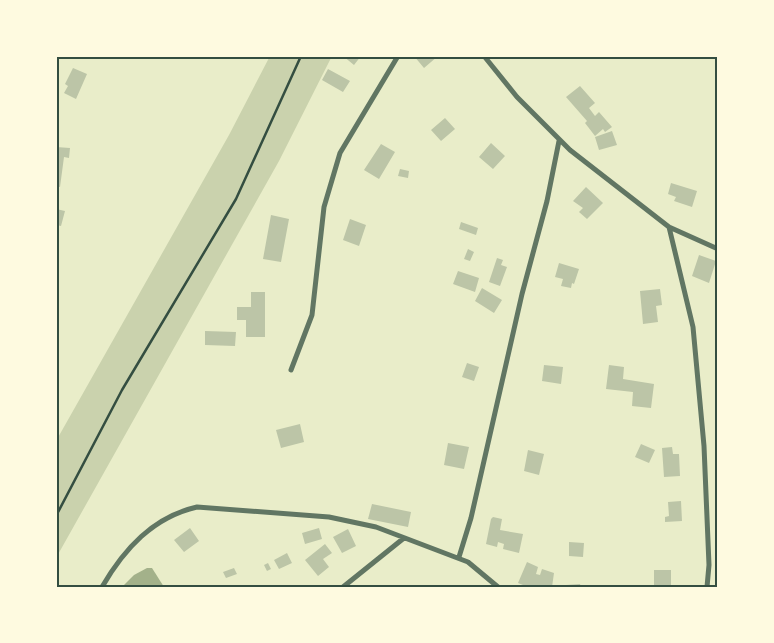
<svg xmlns="http://www.w3.org/2000/svg" width="774" height="643" font-family="'DejaVu Sans',sans-serif">
  <rect width="100%" height="100%" fill="#e9edc9"/>
  <path fill="#cad2ad" d="M270,56H332L279,161L56,558V441L229,135Z"/>
  <path fill="#a3b18a" d="M147,568H152L164,587H122L134,575Z"/>
  <path fill="#bcc5a7" d="M343,56H361L354,65Z
    M414,56H438L424,68Z
    M73,68L87,74L76,99L64,93L68,86L65,84Z
    M328,69L350,81L343,92L322,80Z
    M580,86L595,103L589,108L595,116L599,112L612,127L605,132L603,129L595,136L585,123L587,121L566,97Z
    M445,118L455,129L441,141L431,130Z
    M612,131L617,145L599,150L595,137Z
    M491,143L505,156L493,169L479,157Z
    M381,144L395,152L379,179L364,170Z
    M56,147L70,148L69,158L64,157L60,187L56,186Z
    M400,169L409,171L408,178L398,176Z
    M671,183L697,191L692,207L674,201L676,197L668,194Z
    M586,187L603,203L587,219L579,212L583,208L573,201Z
    M56,209L65,211L61,226L56,225Z
    M271,215L289,219L281,262L263,259Z
    M350,219L366,225L359,246L343,240Z
    M461,222L478,228L476,235L459,229Z
    M468,249L474,252L470,261L464,259Z
    M699,255L716,261L709,283L692,276Z
    M497,258L503,260L501,265L507,267L500,286L489,282Z
    M559,263L579,269L574,284L572,283L571,288L561,286L563,279L555,277Z
    M458,271L479,278L475,292L453,284Z
    M482,288L502,300L494,313L475,301Z
    M660,289L662,305L656,306L658,322L643,324L640,291Z
    M251,292H265V337H246V320H237V307H251Z
    M205,331L236,332L235,346L205,345Z
    M467,363L479,367L474,381L462,377Z
    M544,365L563,367L561,384L542,381Z
    M609,365L624,367L623,379L654,384L651,408L632,406L633,392L606,389Z
    M300,424L304,442L281,448L276,430Z
    M448,443L469,447L464,469L444,465Z
    M641,444L655,450L649,463L635,457Z
    M672,447L673,454H679L680,476L664,477L662,448Z
    M528,450L544,454L539,475L524,471Z
    M681,501L682,521L665,522V517L669,516L668,502Z
    M372,504L411,512L408,527L368,519Z
    M493,517L502,519L500,530L523,534L519,553L503,549L504,544L498,542L497,547L486,544L491,519Z
    M190,528L199,541L184,552L174,540Z
    M319,528L322,539L305,544L302,533Z
    M348,529L356,546L342,553L333,537Z
    M569,542L584,543L583,557L569,556Z
    M325,544L332,553L323,559L329,567L318,576L305,560Z
    M287,553L292,563L279,569L274,560Z
    M527,562L538,567L536,574L540,575L542,569L554,573L552,587H528L518,583Z
    M268,563L271,569L267,571L264,565Z
    M234,568L237,574L226,578L223,572Z
    M654,570H671V587H654Z
    M580,584L581,587H566V585Z"/>
  <g fill="none" stroke-linecap="round" stroke-linejoin="round">
    <path stroke="#344e41" stroke-width="2.5" d="M56,516L122,390L236,199L301,56"/>
    <path stroke="#617663" stroke-width="5" d="M484,56L517,97L570,150L669,227L718,249
      M669,227L693,327L704,446L709,565L707,587
      M291,370L312,315L324,207L340,153L398,56
      M459,557L471,518L522,294L547,201L559,141
      M102,587C124,549 153,517 197,507L329,517L376,527L468,562L498,587
      M343,587L404,538"/>
  </g>
  <rect width="774" height="643" fill="none" stroke="#fefae0" stroke-width="115"/>
  <rect x="58" y="58" width="658" height="528" fill="none" stroke="#344e41" stroke-width="2"/>
</svg>
